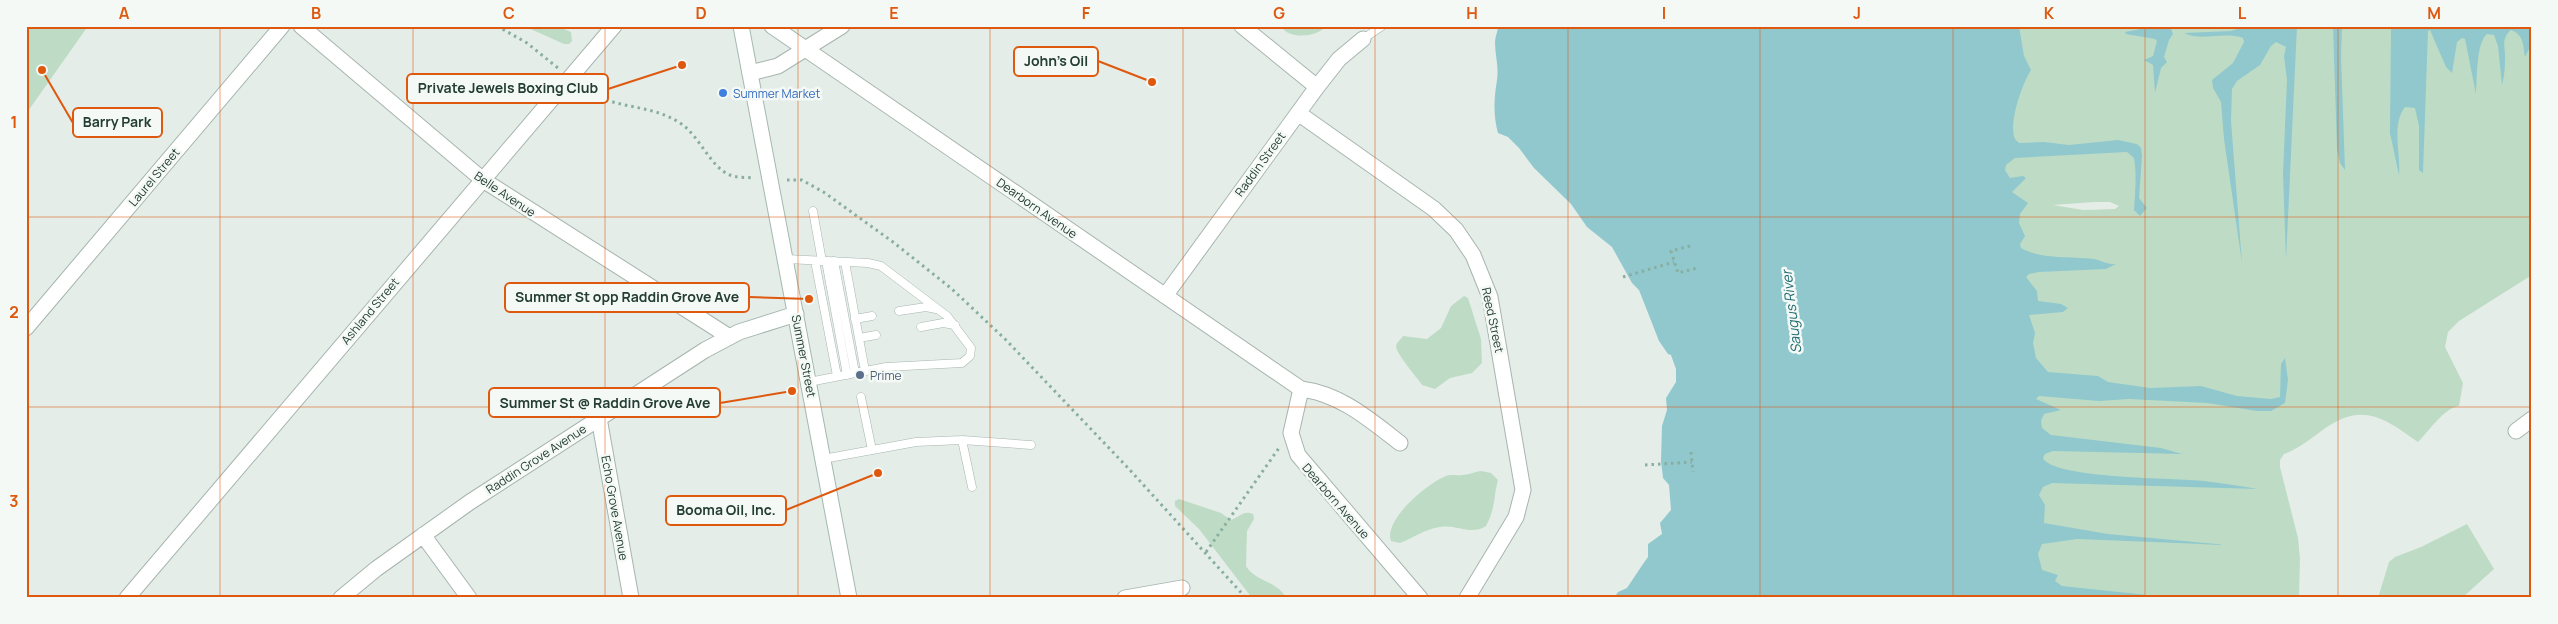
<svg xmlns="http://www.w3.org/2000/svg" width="2558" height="624" font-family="Manrope,sans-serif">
  <rect width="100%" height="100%" fill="#e4ede8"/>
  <path fill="#bedcc5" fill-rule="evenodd" d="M26,26H88L26,114Z
    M524,26H557L571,32L572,41L569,44H564Z
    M1281,26H1325V27C1317,37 1288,40 1281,26Z
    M1824,26H2532V275L2459,321L2448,332L2445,347L2463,383L2459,406C2444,408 2429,431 2418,442C2382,416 2360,401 2320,432C2309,440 2298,449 2284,454L2280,460V467L2298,538L2300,559L2299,598H1970ZM2094,202H2110L2119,206L2115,209L2083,210L2053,205Z
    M1464,296L1468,298L1481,339L1482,363L1472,373L1450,378L1435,389L1422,385C1417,377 1396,354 1396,346C1397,342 1401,339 1403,336L1427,339L1441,328L1451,306Z
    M1481,471L1491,473L1498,480C1493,499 1496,507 1486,526C1471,536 1457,524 1440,527C1425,529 1413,538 1400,543L1391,541C1383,520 1428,483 1446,476C1451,474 1457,476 1462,475C1468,475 1474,472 1481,471Z
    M1179,499L1221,513L1231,520C1240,517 1243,510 1253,514L1254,519L1247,531L1246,566C1255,582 1277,580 1286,598H1252L1199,529L1175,506V501Z
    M2467,524L2494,569L2462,598H2378L2389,562L2395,557L2421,547Z"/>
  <path fill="#90c8ce" d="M1498,26H2019L2024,56L2031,70C2022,84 2008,124 2015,139L2019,143L2044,142L2069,145L2118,140L2137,144L2141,148L2142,156L2139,198L2147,208L2140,216L2134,210C2135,192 2137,176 2134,158L2127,152L2015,158L2006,165L2005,170L2010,178L2023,176L2026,178L2012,192L2028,203L2020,214L2019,223L2025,236L2020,244L2021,248C2042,260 2071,256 2094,259C2103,261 2108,265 2116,264L2106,269L2039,272L2029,274L2026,277L2037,291L2038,301L2061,304L2068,308L2063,312L2029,315L2035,333L2033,343L2036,358L2048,372L2098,376L2108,382L2150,388L2201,386L2237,396L2271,399L2280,397L2281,364L2285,358L2288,380L2285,403L2271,411H2257L2207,403L2129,399L2099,401L2039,396L2036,399L2061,410L2044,414L2041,421L2042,428L2051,435L2161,448L2182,454L2053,451L2045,454L2043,458C2053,479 2177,478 2204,481C2222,483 2240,486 2258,489L2052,483L2043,487L2039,495L2045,505L2044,523L2108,534L2227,545L2077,539L2042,544L2038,554L2042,570L2058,575L2055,581L2062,586L2176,598H1614L1618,592L1627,588L1643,564L1648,557V544L1662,534L1660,523L1671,510L1669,485L1663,478L1661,461L1662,426L1667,410L1666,398L1676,382V369L1671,355L1668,354L1659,341L1639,290L1632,283L1612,247L1587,227L1571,204L1534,168L1519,148L1508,137L1498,133C1493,115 1494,98 1497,80C1499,67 1495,55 1495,42C1495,37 1498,31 1498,26Z
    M2156,26H2170L2173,34L2169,40L2164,57L2167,62L2161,68L2155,93L2153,65L2144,60L2153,56L2157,41L2155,39L2126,34L2125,32Z
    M2246,26H2297L2286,260L2283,174L2287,80L2284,56L2286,47L2276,42L2271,46L2260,65L2237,81L2232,89L2231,121L2242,263L2224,139L2221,102L2213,88L2212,80L2233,63L2244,42L2243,38C2224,31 2202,42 2184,33L2231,31Z
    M2333,26H2342L2341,56L2345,170L2340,163L2337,149Z
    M2391,26H2532V43L2525,57C2523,45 2524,35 2511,30C2500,39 2506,49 2505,60C2505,69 2504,77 2502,85L2498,46L2494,35L2487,34C2476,43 2477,80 2476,94L2465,39L2462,38L2457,42L2452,73L2446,67L2430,30L2428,31L2423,173L2419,170V126L2415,108L2405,107C2391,125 2401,154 2399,175L2390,133Z"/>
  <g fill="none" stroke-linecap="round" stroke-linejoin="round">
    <defs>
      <path id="lane" d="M1363,39L1382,26
        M813,211L822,261
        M786,259L868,263L881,266L947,316L971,348L970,356L962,363L886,367L809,382
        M815,261L837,376
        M826,261L847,375
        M834,261L855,373
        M845,262L865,371
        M899,311L926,307L936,309
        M855,319L872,316
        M921,327L943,323L955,325
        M859,338L876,335
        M861,397L872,450
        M962,440L972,487
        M823,459L916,442L962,440L1031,445"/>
      <path id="street" d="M301,26L483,180L728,336
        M772,26L1301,389C1341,394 1370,420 1400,443
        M1242,26L1317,87
        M750,73L778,66L842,26
        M1298,113L1434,209L1456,230L1473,255L1490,297L1523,490L1516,517L1467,598
        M1165,296L1317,87L1339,59L1363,39
        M26,328L282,26
        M1301,389L1291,433L1298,455L1420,598
        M599,418L631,598
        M2516,431L2532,419
        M423,535L469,598
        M127,598L614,26
        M341,598L376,569L470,502L705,350L739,332L796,314
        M1125,598L1182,588"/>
      <path id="secondary" d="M741,26L849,598"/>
    </defs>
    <use href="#lane" stroke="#a7b5af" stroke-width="9"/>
    <use href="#street" stroke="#a7b5af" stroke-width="17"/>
    <use href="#secondary" stroke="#a3b8af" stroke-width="17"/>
    <path stroke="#87ae9f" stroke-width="3" stroke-dasharray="2.5 4" stroke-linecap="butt" d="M497,26L527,43L558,68
      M583,88C612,110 650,103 680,123C700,136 710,167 730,175C737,178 746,177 753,178
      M787,180H802L825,193L893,242L952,289L1006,340L1129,469L1246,598
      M1690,246L1671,251L1678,273L1697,268
      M1623,277L1674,262
      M1691,452L1693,472
      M1645,465L1692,462
      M1206,552L1279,448"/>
    <use href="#lane" stroke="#fff" stroke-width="8"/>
    <use href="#street" stroke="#fff" stroke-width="15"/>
    <use href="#secondary" stroke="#fff" stroke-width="15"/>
  </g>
  <path fill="none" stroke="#de580e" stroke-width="1" stroke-opacity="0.55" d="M220,26V598M413,26V598M605,26V598M798,26V598M990,26V598M1183,26V598M1375,26V598M1568,26V598M1760,26V598M1953,26V598M2145,26V598M2338,26V598M26,217H2532M26,407H2532"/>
  <circle fill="#3f7fe0" stroke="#f4f9f6" stroke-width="2" cx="723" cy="93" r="5"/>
  <circle fill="#5c6f8a" stroke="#f4f9f6" stroke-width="2" cx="860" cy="375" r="5"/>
  <g text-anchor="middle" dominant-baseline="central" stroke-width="5" stroke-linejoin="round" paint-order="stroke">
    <g font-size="12" fill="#366cbe" stroke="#f4f9f6" text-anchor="start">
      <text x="733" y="93">Summer Market</text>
    </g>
    <g font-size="12" fill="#243d35" stroke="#f4f9f6">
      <text transform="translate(1260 164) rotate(-54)">Raddin Street</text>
      <text transform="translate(154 177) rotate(-50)">Laurel Street</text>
      <text transform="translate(505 194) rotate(34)">Belle Avenue</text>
      <text transform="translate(1037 208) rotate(35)">Dearborn Avenue</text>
      <text transform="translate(370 311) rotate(-50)">Ashland Street</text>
      <text transform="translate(1493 320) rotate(78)">Reed Street</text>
      <text transform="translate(804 356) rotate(79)">Summer Street</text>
      <text transform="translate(536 459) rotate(-33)">Raddin Grove Avenue</text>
      <text transform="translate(1336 501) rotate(49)">Dearborn Avenue</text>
      <text transform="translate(615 508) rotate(80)">Echo Grove Avenue</text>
    </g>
    <g font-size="12" fill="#4e5e75" stroke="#f4f9f6" text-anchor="start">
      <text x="870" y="375">Prime</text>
    </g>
    <g font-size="14" font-style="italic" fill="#226d75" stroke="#f4f9f6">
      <text transform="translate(1791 312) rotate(-97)">Saugus River</text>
    </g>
  </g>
  <path fill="none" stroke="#de580e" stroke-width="2" d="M1152 82L1098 61M682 65L608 89M42 70L73 123M809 299L749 297M792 391L720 403M878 473L786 510"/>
  <g fill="#de580e" stroke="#f4f9f6" stroke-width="2">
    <circle cx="1152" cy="82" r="5"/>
    <circle cx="682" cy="65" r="5"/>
    <circle cx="42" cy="70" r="5"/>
    <circle cx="809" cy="299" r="5"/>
    <circle cx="792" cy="391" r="5"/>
    <circle cx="878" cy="473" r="5"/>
  </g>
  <g fill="#f4f9f6" stroke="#de580e" stroke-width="2">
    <rect x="1014" y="47" width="84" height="29" rx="5"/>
    <rect x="407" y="74" width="201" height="29" rx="5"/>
    <rect x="73" y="108" width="89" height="29" rx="5"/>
    <rect x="505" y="283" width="244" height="29" rx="5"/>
    <rect x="489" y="388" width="231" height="29" rx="5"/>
    <rect x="666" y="496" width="120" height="29" rx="5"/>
  </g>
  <g font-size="14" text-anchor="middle" font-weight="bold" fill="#243d35">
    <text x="1056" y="66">John's Oil</text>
    <text x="508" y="93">Private Jewels Boxing Club</text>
    <text x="117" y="127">Barry Park</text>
    <text x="627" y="302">Summer St opp Raddin Grove Ave</text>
    <text x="605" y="408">Summer St @ Raddin Grove Ave</text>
    <text x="726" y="515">Booma Oil, Inc.</text>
  </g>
  <rect width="2558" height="624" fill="none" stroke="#f4f9f6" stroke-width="55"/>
  <rect x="28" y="28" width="2502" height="568" fill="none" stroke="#de580e" stroke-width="2"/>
  <g font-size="16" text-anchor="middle" font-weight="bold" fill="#de580e">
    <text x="124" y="19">A</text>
    <text x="316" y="19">B</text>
    <text x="509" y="19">C</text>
    <text x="701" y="19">D</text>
    <text x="894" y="19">E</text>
    <text x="1086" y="19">F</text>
    <text x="1279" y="19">G</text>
    <text x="1472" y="19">H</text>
    <text x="1664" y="19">I</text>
    <text x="1857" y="19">J</text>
    <text x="2049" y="19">K</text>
    <text x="2242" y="19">L</text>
    <text x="2434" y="19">M</text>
    <text x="14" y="128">1</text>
    <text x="14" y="318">2</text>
    <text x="14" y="507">3</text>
  </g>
</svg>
